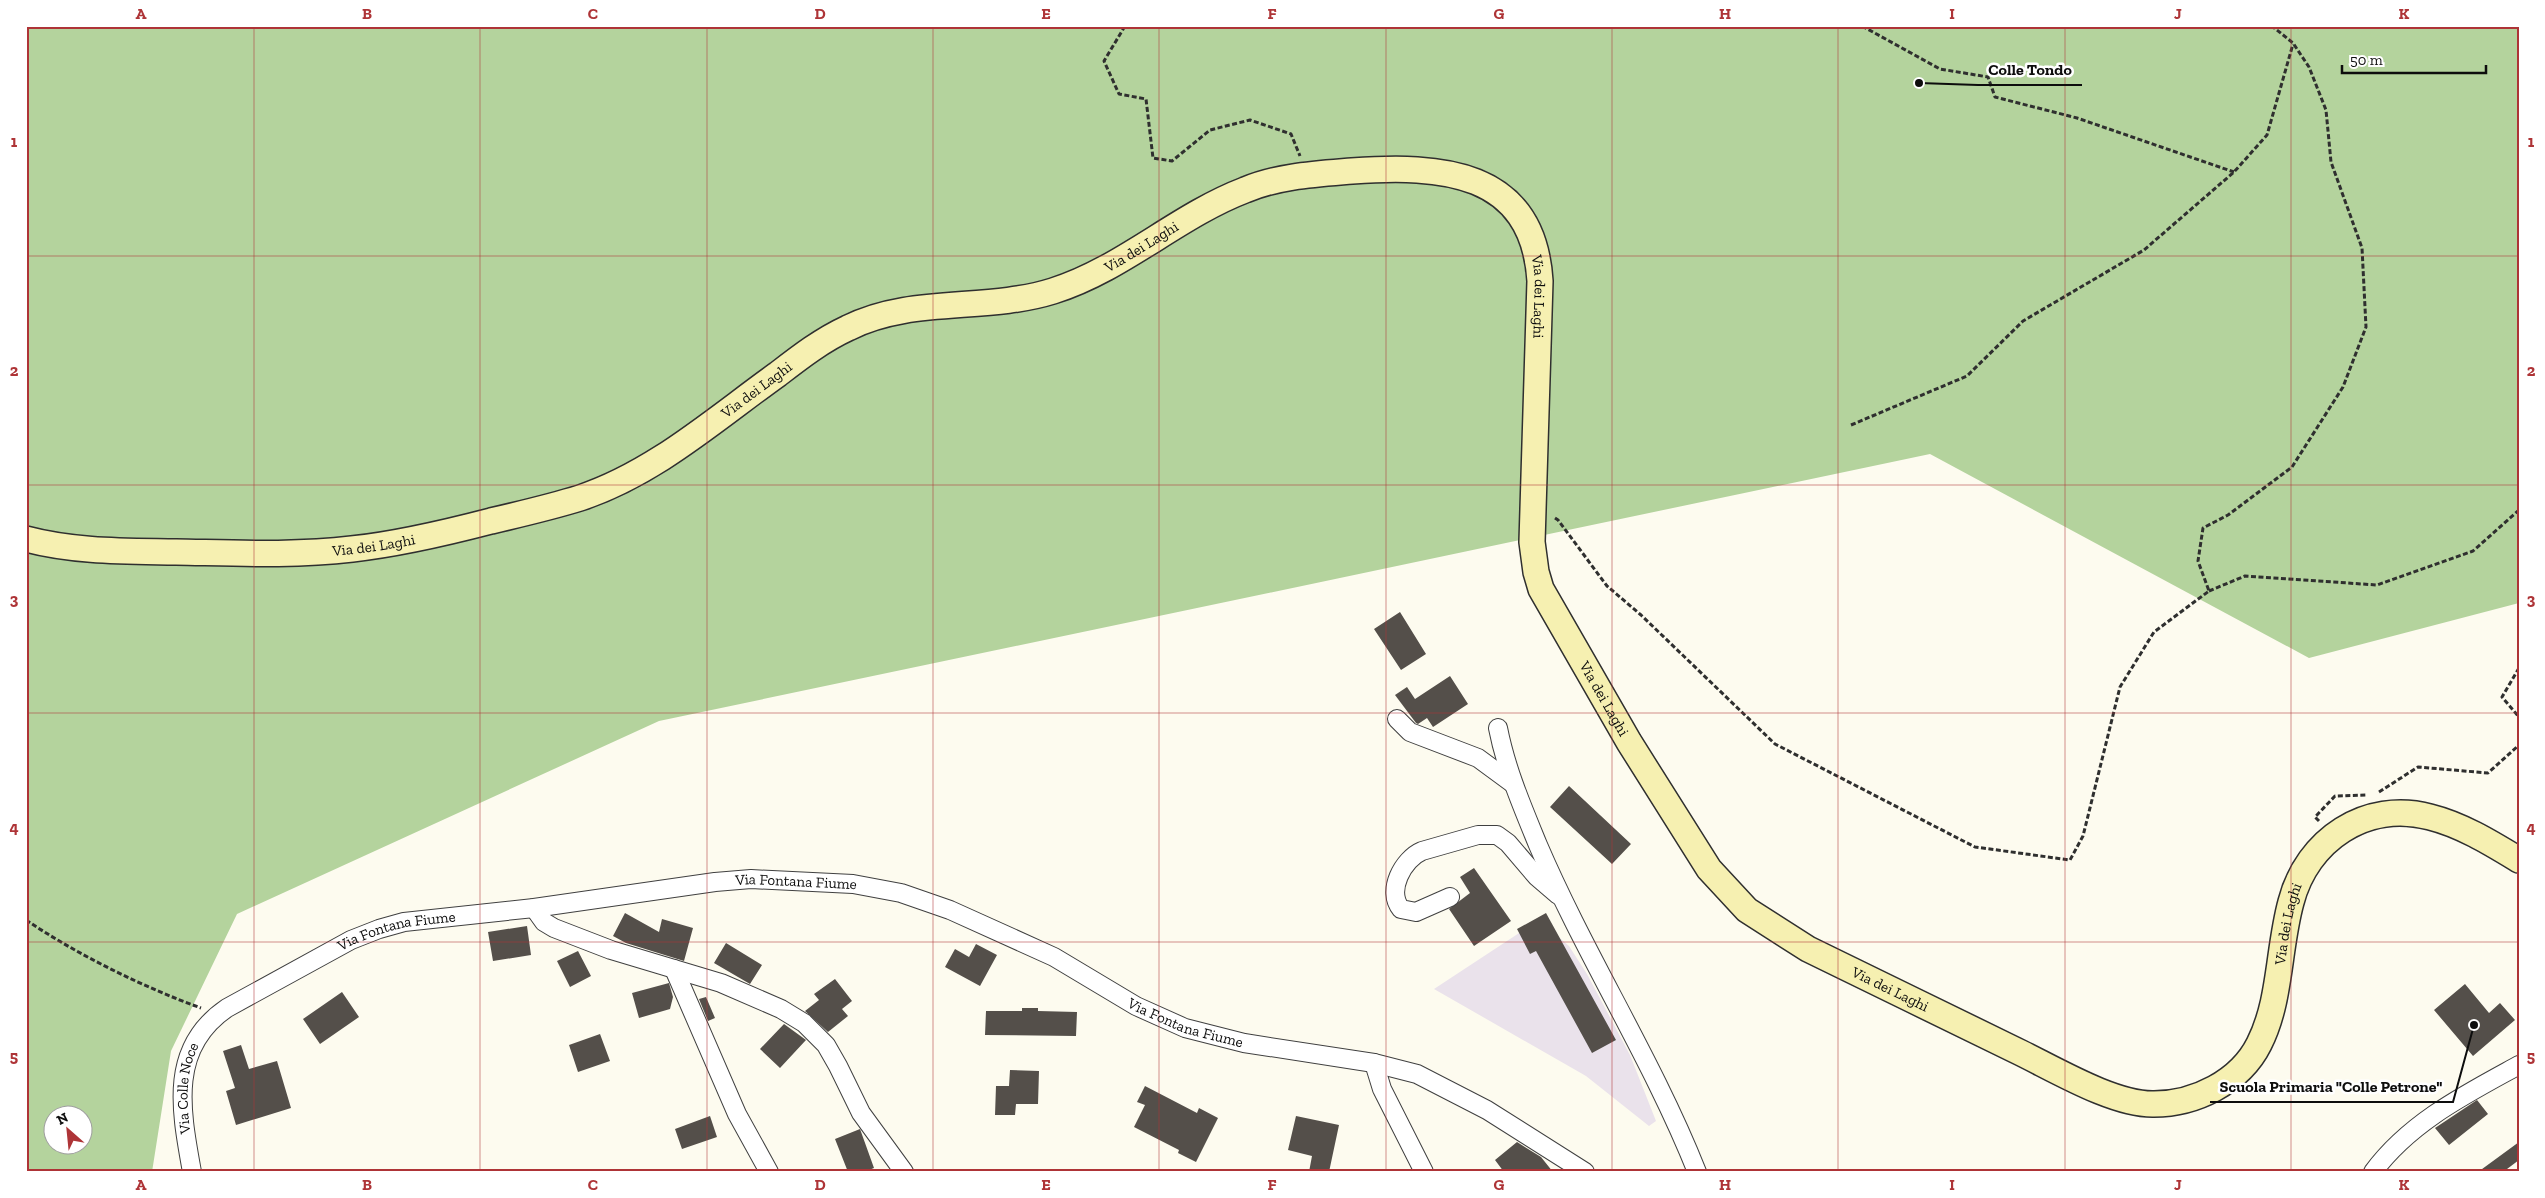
<svg xmlns="http://www.w3.org/2000/svg" width="2545" height="1198" font-family="'Zilla Slab',serif">
  <rect width="100%" height="100%" fill="#fdfbef"/>
  <path fill="#eae2eb" d="M1539,920L1569,946L1587,974L1630,1055L1656,1121L1649,1126L1586,1076L1434,989Z"/>
  <path fill="#b4d39d" fill-rule="evenodd" d="M26,26H2519V603L2309,658L1930,454L659,721L237,914L171,1051L152,1172H26ZM52,1116H82V1146H52Z"/>
  <path fill="#544f4a" d="M1400,612L1426,654L1401,670L1374,629Z
    M1450,676L1468,704L1433,727L1427,718L1418,724L1416,723L1395,695L1407,687L1415,699Z
    M1569,786L1631,844L1612,864L1550,807Z
    M1474,868L1511,921L1474,946L1449,909L1470,893L1460,877Z
    M625,913L659,932L662,919L693,928L684,961L626,943L613,936Z
    M1546,913L1616,1040L1592,1053L1536,951L1530,954L1517,929Z
    M527,926L531,955L493,961L488,932Z
    M726,943L762,965L750,984L714,963Z
    M976,944L997,955L980,986L945,967L955,949L969,957Z
    M578,951L591,976L570,987L557,961Z
    M835,979L852,1001L842,1009L848,1016L828,1032L805,1011L819,1000L814,994Z
    M669,983L673,997L670,1009L639,1018L632,993Z
    M2465,984L2489,1013L2500,1003L2515,1020L2473,1056L2434,1010Z
    M342,992L359,1017L320,1044L303,1019Z
    M706,997L715,1018L708,1021L699,999Z
    M1022,1008H1038V1011L1077,1012L1076,1036L985,1035L986,1011H1022Z
    M784,1024L806,1040L780,1068L760,1049Z
    M600,1034L610,1061L578,1072L569,1045Z
    M241,1045L249,1069L277,1061L291,1108L236,1125L226,1091L235,1088L223,1051Z
    M1010,1070L1039,1071L1038,1104H1016L1015,1115H995L996,1086H1009Z
    M1145,1086L1197,1113L1199,1108L1218,1118L1196,1162L1178,1153L1179,1150L1134,1127L1145,1105L1137,1102Z
    M2477,1100L2488,1114L2449,1145L2435,1128Z
    M710,1116L717,1137L682,1149L675,1129Z
    M1296,1116L1339,1125L1329,1172H1309L1312,1156L1288,1150Z
    M860,1129L874,1168L864,1172H848L835,1139Z
    M1517,1142L1541,1157L1553,1172H1504L1495,1160Z
    M2519,1142V1160L2503,1172H2478Z"/>
  <g fill="none" stroke-linecap="round" stroke-linejoin="round">
    <defs>
      <g id="minor">
        <path d="M1397,719L1410,732L1478,758L1512,783"/>
        <path d="M1498,728C1506,769 1522,806 1538,845C1586,957 1652,1059 1697,1172"/>
        <path d="M1450,897L1416,912L1401,909C1386,891 1403,859 1422,851L1478,835H1497L1508,843L1537,877L1558,895"/>
        <path d="M534,908L544,922L554,928L611,950L721,983L781,1009L804,1023L826,1045L838,1066L861,1113L904,1172"/>
        <path d="M674,969L737,1114L769,1172"/>
        <path d="M1374,1063L1382,1089L1424,1172"/>
        <path id="s1" d="M192,1172C181,1111 168,1048 227,1008L351,940L379,929L404,922L534,908L715,882L751,879L853,884L901,893L950,910L1054,957L1136,1006L1185,1028L1244,1043L1374,1063L1417,1074L1487,1110L1585,1172"/>
        <path d="M2373,1172C2410,1122 2466,1094 2519,1065"/>
      </g>
      <g id="secondary">
        <path id="s2" d="M26,539C75,552 126,551 176,552C234,553 293,556 352,549C399,544 445,533 491,521C521,514 551,507 580,498C655,473 715,419 778,374C800,357 822,340 848,328C911,296 986,312 1053,291C1123,269 1177,216 1245,190C1278,176 1316,174 1352,171C1439,165 1533,169 1540,281L1532,542L1536,572L1541,589L1629,742L1709,869L1747,910L1808,949C1877,983 1946,1016 2015,1050C2053,1068 2113,1105 2154,1104C2195,1104 2240,1082 2259,1044C2281,1001 2278,949 2291,902C2307,840 2366,800 2430,817C2462,825 2491,843 2519,860"/>
      </g>
    </defs>
    <use href="#minor" stroke="#404040" stroke-width="20"/>
    <use href="#secondary" stroke="#2f2f2f" stroke-width="28"/>
    <path stroke="#2f2f2f" stroke-width="3" stroke-dasharray="5 2.5" stroke-linecap="butt" d="M1125,26L1104,61L1119,94L1146,99L1153,158L1172,161L1210,130L1250,120L1291,134L1300,156
      M1862,26L1940,69L1988,77L1995,97L2077,118L2234,172
      M1851,425L1967,376L2023,321L2144,250L2234,172L2267,135L2293,44
      M1555,518L1558,520L1607,586L1641,615L1775,744L1975,847L2070,860L2083,836L2120,687L2154,632L2209,591L2198,561L2203,528L2228,515L2292,467L2343,387L2366,327L2362,248L2331,162L2326,110L2309,67L2293,43L2272,26
      M2209,591L2245,576L2377,585L2473,551L2519,510
      M2519,668L2502,697L2519,717
      M2379,792L2418,767L2488,773L2519,745
      M2319,821L2315,817L2335,796L2366,795
      M26,920C78,955 143,987 201,1008"/>
    <use href="#minor" stroke="#fff" stroke-width="18"/>
    <use href="#secondary" stroke="#f6f0b1" stroke-width="25"/>
  </g>
  <path fill="none" stroke="#ae3437" stroke-width="1" stroke-opacity="0.55" d="M254,26V1172M480,26V1172M707,26V1172M933,26V1172M1159,26V1172M1386,26V1172M1612,26V1172M1838,26V1172M2065,26V1172M2291,26V1172M26,256H2519M26,485H2519M26,713H2519M26,942H2519"/>
  <g text-anchor="middle" dominant-baseline="central" stroke-width="5" stroke-linejoin="round" paint-order="stroke">
    <g font-size="15" fill="#0d0d0d" stroke="#fff">
      <text stroke="none"><textPath href="#s2" startOffset="1188">Via dei Laghi</textPath></text>
      <text stroke="none"><textPath href="#s2" startOffset="1682">Via dei Laghi</textPath></text>
      <text stroke="none"><textPath href="#s2" startOffset="769">Via dei Laghi</textPath></text>
      <text stroke="none"><textPath href="#s2" startOffset="349">Via dei Laghi</textPath></text>
      <text stroke="none"><textPath href="#s2" startOffset="2102">Via dei Laghi</textPath></text>
      <text stroke="none"><textPath href="#s1" startOffset="772">Via Fontana Fiume</textPath></text>
      <text stroke="none"><textPath href="#s2" startOffset="3062">Via dei Laghi</textPath></text>
      <text stroke="none"><textPath href="#s1" startOffset="368">Via Fontana Fiume</textPath></text>
      <text stroke="none"><textPath href="#s2" startOffset="2522">Via dei Laghi</textPath></text>
      <text stroke="none"><textPath href="#s1" startOffset="1192">Via Fontana Fiume</textPath></text>
      <text stroke="none"><textPath href="#s1" startOffset="85">Via Colle Noce</textPath></text>
    </g>
  </g>
  <path fill="none" stroke="#0d0d0d" stroke-width="2" d="M1919 83L1978 85H2082M2474 1025L2453 1102H2210"/>
  <g fill="#0d0d0d" stroke="#fff" stroke-width="2">
    <circle cx="1919" cy="83" r="5"/>
    <circle cx="2474" cy="1025" r="5"/>
  </g>
  <g font-size="16" text-anchor="middle" font-weight="bold" fill="#0d0d0d" stroke="#fff" stroke-width="5" stroke-linejoin="round" paint-order="stroke">
    <text x="2030" y="75">Colle Tondo</text>
    <text x="2331" y="1092">Scuola Primaria "Colle Petrone"</text>
  </g>
  <rect width="2545" height="1198" fill="none" stroke="#ffffff" stroke-width="55"/>
  <g transform="translate(68 1130) rotate(333)"><circle r="24" fill="#ffffff" stroke="#9e9e9e"/>
  <path d="M0-4L9 19L0 12L-9 19Z" fill="#ae3437"/>
  <text y="-8" font-size="14" font-weight="bold" text-anchor="middle" fill="#0d0d0d">N</text>
  </g>
  <path d="M2342 65v8h144v-8" fill="none" stroke="#0d0d0d" stroke-width="2.5"/>
  <text x="2350" y="65" font-size="15" fill="#0d0d0d" stroke="#ffffff" stroke-width="4" paint-order="stroke">50 m</text>
  <rect x="28" y="28" width="2490" height="1142" fill="none" stroke="#ae3437" stroke-width="2"/>
  <g font-size="16" text-anchor="middle" font-weight="bold" fill="#ae3437">
    <text x="141" y="19">A</text>
    <text x="367" y="19">B</text>
    <text x="593" y="19">C</text>
    <text x="820" y="19">D</text>
    <text x="1046" y="19">E</text>
    <text x="1272" y="19">F</text>
    <text x="1499" y="19">G</text>
    <text x="1725" y="19">H</text>
    <text x="1952" y="19">I</text>
    <text x="2178" y="19">J</text>
    <text x="2404" y="19">K</text>
    <text x="14" y="147">1</text>
    <text x="2531" y="147">1</text>
    <text x="14" y="376">2</text>
    <text x="2531" y="376">2</text>
    <text x="14" y="605">3</text>
    <text x="2531" y="605">3</text>
    <text x="14" y="833">4</text>
    <text x="2531" y="833">4</text>
    <text x="14" y="1062">5</text>
    <text x="2531" y="1062">5</text>
    <text x="141" y="1190">A</text>
    <text x="367" y="1190">B</text>
    <text x="593" y="1190">C</text>
    <text x="820" y="1190">D</text>
    <text x="1046" y="1190">E</text>
    <text x="1272" y="1190">F</text>
    <text x="1499" y="1190">G</text>
    <text x="1725" y="1190">H</text>
    <text x="1952" y="1190">I</text>
    <text x="2178" y="1190">J</text>
    <text x="2404" y="1190">K</text>
  </g>
</svg>
